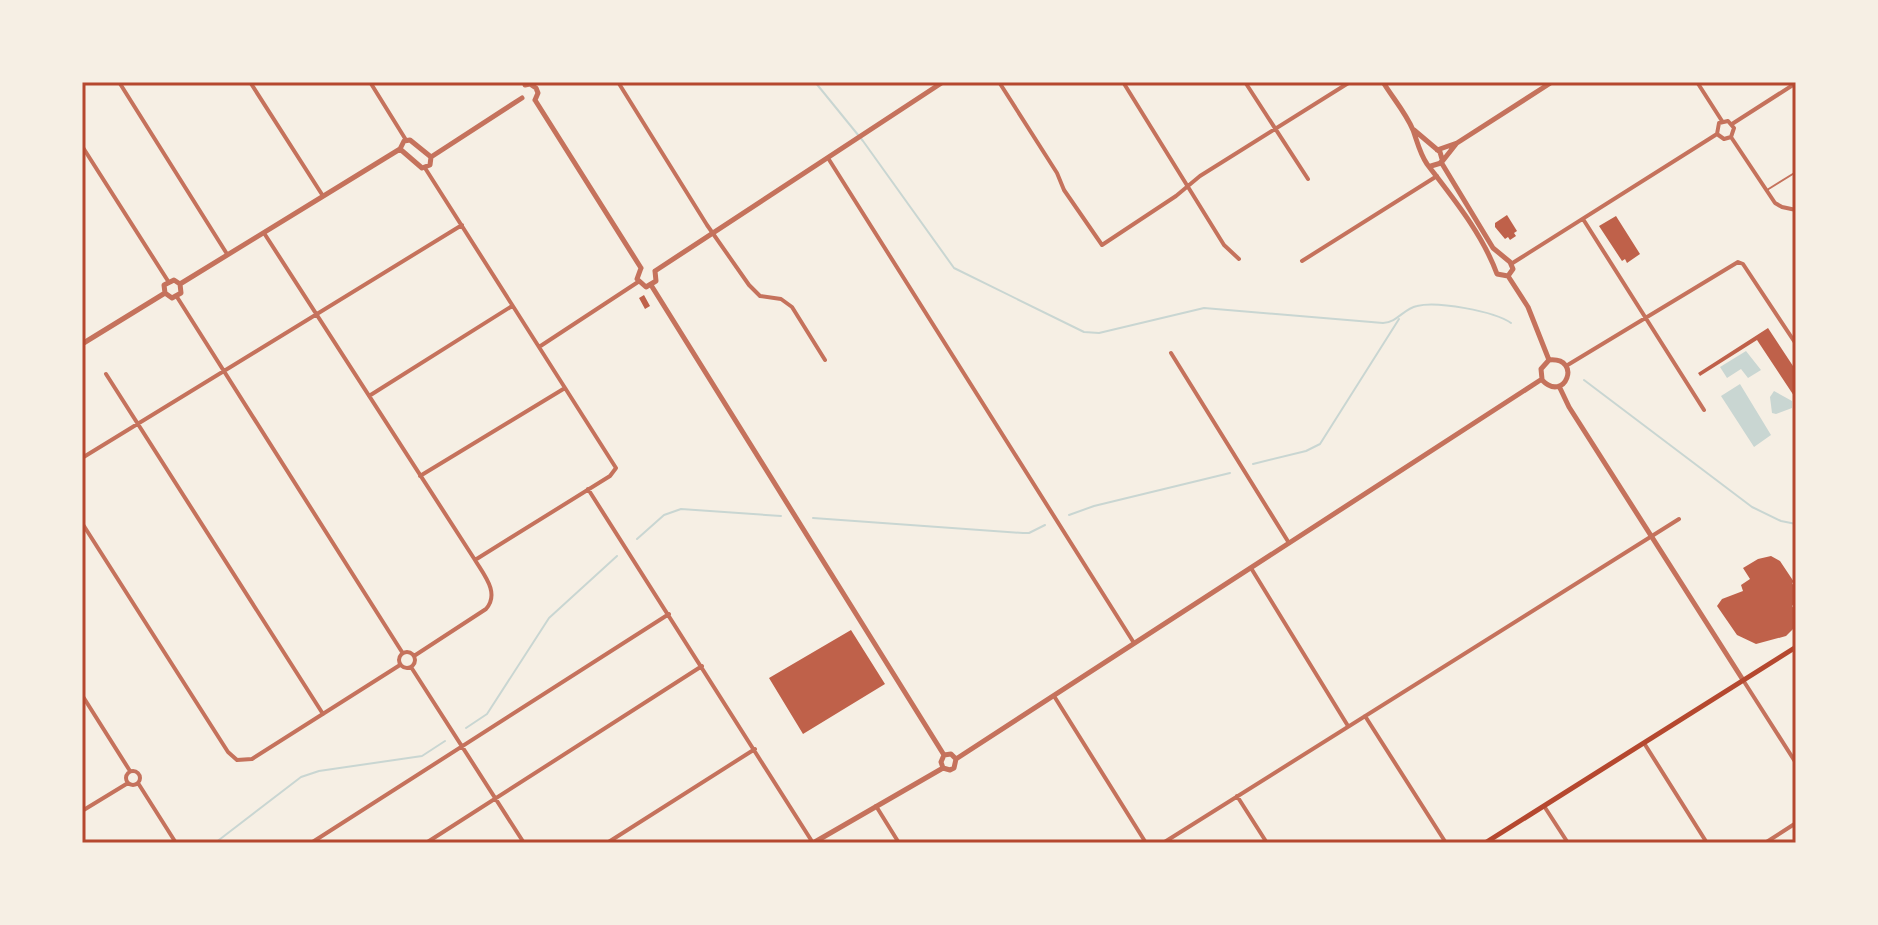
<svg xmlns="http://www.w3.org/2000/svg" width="1878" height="925" font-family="'Fira Sans',sans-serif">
  <rect width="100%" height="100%" fill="#f6efe4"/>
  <path fill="#c9d6d2" d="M1746,351L1761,370L1748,378L1741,369L1727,378L1720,367Z
    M1740,384L1771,435L1754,447L1721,396Z
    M1774,391L1792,401V408L1776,414L1772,413L1770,397Z"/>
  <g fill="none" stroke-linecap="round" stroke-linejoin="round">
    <path stroke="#c9d6d2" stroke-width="2" d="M815,82L863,141L954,268L1084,332L1099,333L1204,308L1383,323C1398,322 1403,309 1417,306C1437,301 1494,311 1511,323
      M1584,380L1752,507L1781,521L1796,524
      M1253,464L1306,451L1320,444L1399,319
      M1069,515L1094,506L1230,473
      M813,518L1023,533H1029L1045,525
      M637,539L664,515L681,509L781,516
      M466,728L487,714L549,618L617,556
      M215,843L301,777L319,771L422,756L445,741"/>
  </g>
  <path fill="#bf614a" d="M1507,215L1517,231L1514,233L1516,236L1510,240L1508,237L1505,239L1495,227V223Z
    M1616,216L1640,254L1627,263L1625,259L1622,261L1599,226Z
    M644,295L650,306L645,309L639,298Z
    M1768,328L1793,366L1796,364V399L1757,340L1700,376L1698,373Z
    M1771,556L1780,561L1794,582L1792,583L1796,590V602L1792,606L1796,612V626L1786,636L1756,644L1737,635L1717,606L1722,599L1743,591L1741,585L1750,579L1743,568L1758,559Z
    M851,630L885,684L803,734L769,678Z"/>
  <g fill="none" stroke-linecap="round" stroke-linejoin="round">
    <path stroke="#c5725c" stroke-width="2" d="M1767,190L1796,172"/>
    <path stroke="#c5725c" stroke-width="4" d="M119,82L227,254
      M250,82L323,196
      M370,82L406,140
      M618,82L707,225L749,285L760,296L781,299L792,307L825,360
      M999,82L1057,173L1064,190L1102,245L1176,196L1200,176L1350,82
      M1123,82L1224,245L1239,259
      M1245,82L1308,179
      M1697,82L1722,121
      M1732,124L1796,83
      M1717,134L1719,123L1728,121L1734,128L1731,137
      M1717,134L1724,139L1731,137
      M1731,137L1775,203L1782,207L1796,210
      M82,146L168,281
      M828,158L1134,643
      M425,168L616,468L610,476L475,560
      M1583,219L1704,410
      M264,233L475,560C484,575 500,593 486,609L414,656
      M1302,261L1437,176
      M1511,264L1717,134
      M177,297L402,652
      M539,347L638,282
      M1171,353L1289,543
      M1566,366L1738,262L1743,264L1796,344
      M106,374L323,714
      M369,396L512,306
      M82,458L462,225
      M420,476L565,388
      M588,489L813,843
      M82,523L228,752L237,760L252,759L400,665
      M1251,568L1348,726
      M399 660a8 8 0 1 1 16 0a8 8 0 1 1-16 0Z
      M411,667L524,843
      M1743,680L1796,763
      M82,695L130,771
      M1054,696L1146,843
      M1365,716L1446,843
      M1644,743L1707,843
      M126 778a7 7 0 1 1 14 0a7 7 0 1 1-14 0Z
      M138,783L176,843
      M1237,796L1267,843
      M876,806L899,843
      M1544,806L1568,843
      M82,811L128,783
      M311,843L669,614
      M426,843L702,666
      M607,843L755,749
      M1163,843L1679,519
      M1765,843L1796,823"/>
    <path stroke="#c5725c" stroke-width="5" d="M1383,82C1392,97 1406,113 1413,130C1417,141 1420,154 1427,164C1452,197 1482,233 1497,274L1508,276
      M525,85L530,84L536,88L538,93L535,100
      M535,100L641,268
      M1414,130L1440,152L1442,159
      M400,149L422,168L430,165L431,157
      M1437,150L1457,143L1552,82
      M431,157L522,98
      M1441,162L1493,248L1510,262L1513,269L1508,276
      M1431,166L1441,163L1456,144
      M641,268L637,279L646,287L656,281L655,271
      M655,271L943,82
      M1508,276L1528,307L1549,360
      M180,284L400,149L404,141L410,140L431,157
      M651,285L944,755
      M165,293L172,298L181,293L180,284
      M165,293L164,285L174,280L180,284
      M82,344L165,293
      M1542,379L1541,369L1549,360
      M1542,380C1565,404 1583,357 1549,360
      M1559,386L1569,407L1743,680
      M956,759L1542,379
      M943,768L941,762L944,755L951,754L956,759
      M943,768L950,770L954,768L956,759
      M813,843L943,768"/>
    <path stroke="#b5482f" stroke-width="5" d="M1485,843L1796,647"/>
  </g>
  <rect width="1878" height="925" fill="none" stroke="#f6efe4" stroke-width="168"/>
  <rect x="84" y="84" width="1710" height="757" fill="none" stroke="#b5482f" stroke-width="3"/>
</svg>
